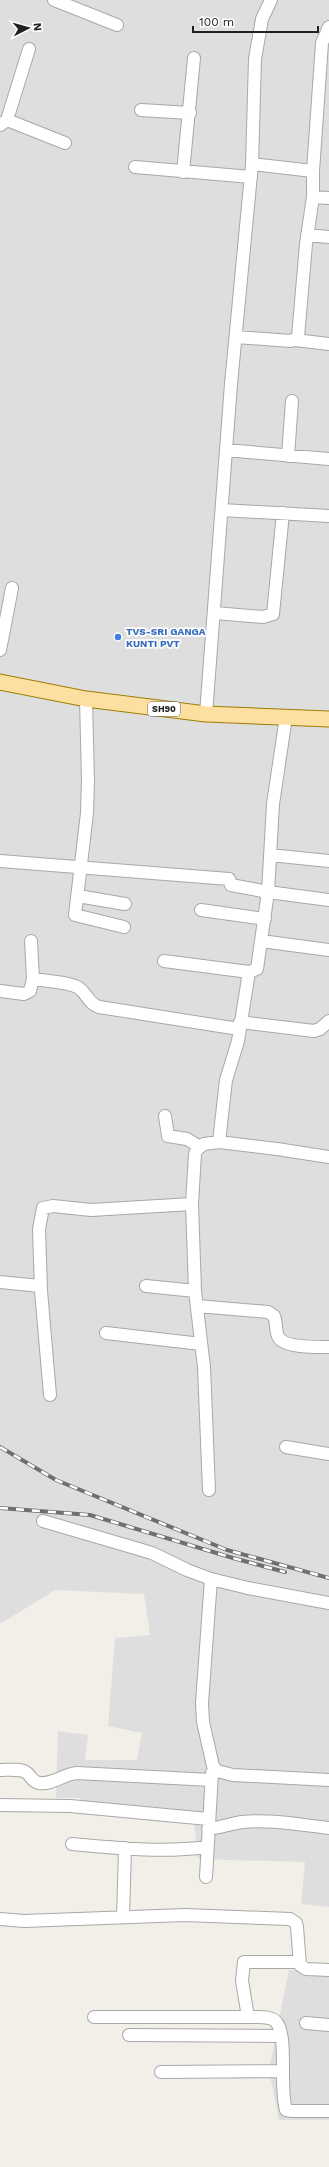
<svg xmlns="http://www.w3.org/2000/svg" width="329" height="2167" font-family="'Work Sans',sans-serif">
  <rect width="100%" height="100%" fill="#f1efe8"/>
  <path fill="#dfdede" d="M0,0H329V1907L301,1904L305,1862L198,1859L194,1821L88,1813L80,1798H56L58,1731L88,1735L85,1760H137L142,1733L108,1726L115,1638L150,1635L144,1594L55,1590L0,1624Z
    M289,1970L329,1973V2120H279L269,2070Z"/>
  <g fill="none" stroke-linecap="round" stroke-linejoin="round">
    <defs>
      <path id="minor" d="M54,0L117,25
        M141,110L190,113
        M7,120L65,143
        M0,125L7,120L29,49
        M252,164L313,171V197L329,198
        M135,167L251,177
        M313,171L322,43L329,27
        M183,172L194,58
        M307,235L329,237
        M236,337L291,341L298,337L306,244L313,197
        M295,340L329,344
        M226,450L329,459
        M288,456L292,401
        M222,510L329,516
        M215,613L263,617L273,614L283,513
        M0,650L12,588
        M86,699L88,781L87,813L75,915L124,927
        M206,714L231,384L252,164L255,59L262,19L271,0
        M270,855L329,861
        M0,861L229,879L231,885L268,892L329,900
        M78,896L125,904
        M201,910L265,919
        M261,941L329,950
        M164,961L249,972L257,969L268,892L273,804L286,717
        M33,979C45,981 70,982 79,988C88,995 88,1003 99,1007L239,1029
        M0,991L24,994L30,991L33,979L31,941
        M240,1022L314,1031L320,1029L329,1021
        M165,1116L168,1136L187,1139L200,1147
        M219,1142L226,1080L238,1041L249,972
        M0,1282L40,1286
        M146,1286L195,1291
        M197,1306L268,1312L274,1316C277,1323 275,1333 279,1338C286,1348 318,1347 329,1347
        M106,1333L201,1344
        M50,1395L41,1291L39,1229L43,1208L53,1206L91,1210L192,1204
        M286,1447L329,1454
        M209,1490L204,1367L195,1291L192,1204L195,1154L197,1149L204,1144L219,1142L277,1149L329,1157
        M43,1521L152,1553L187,1570L211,1579L248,1588L329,1603
        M211,1579L202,1703L203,1722L213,1766L217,1771L233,1775L329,1780
        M0,1770C8,1770 21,1768 27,1773C32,1777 32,1782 39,1783C53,1785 63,1774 77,1773L211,1780
        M0,1805L70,1806L208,1819
        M208,1829C219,1828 230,1824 242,1822C271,1819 300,1825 329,1828
        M72,1844C117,1848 162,1853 207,1847
        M206,1877L212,1773
        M123,1917L125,1848
        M0,1919L24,1921L185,1915L290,1919L296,1923L297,1927L300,1965L306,1969L329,1970
        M94,2017H257C264,2017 273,2017 277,2023C288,2039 279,2088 286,2110L292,2111H329
        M248,2017L242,1981L244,1962H299
        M306,2023L329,2025
        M129,2035L281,2036
        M161,2072L283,2071"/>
      <path id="major" d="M0,682L86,699L206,714L329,719"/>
    </defs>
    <use href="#minor" stroke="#a8a8a8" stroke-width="14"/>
    <use href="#major" stroke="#9e7d00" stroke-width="17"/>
    <use href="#minor" stroke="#fff" stroke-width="12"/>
    <use href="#major" stroke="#fde0a1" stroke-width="15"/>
    <defs>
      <path id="rail" d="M0,1447L56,1480L227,1550L329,1578
        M0,1508L90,1515L233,1558L285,1572"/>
    </defs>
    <use href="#rail" stroke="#6f6f6f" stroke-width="4"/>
    <use href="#rail" stroke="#fff" stroke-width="2.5" stroke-dasharray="8" stroke-linecap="butt"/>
  </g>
  <circle fill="#3f7fe0" stroke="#fff" stroke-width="1.5" cx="118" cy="637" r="4"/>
  <g text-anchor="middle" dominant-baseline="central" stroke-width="3.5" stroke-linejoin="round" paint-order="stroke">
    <rect fill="#fff" stroke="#646464" stroke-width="1" x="148" y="702" width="32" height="14" rx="3"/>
    <g font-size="9" font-weight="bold" fill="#212121">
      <text x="164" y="709">SH90</text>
    </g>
    <g font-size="10" font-weight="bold" fill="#366cbe" stroke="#fff" text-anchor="start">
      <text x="126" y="631">TVS-SRI GANGA<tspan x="126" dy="12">KUNTI PVT</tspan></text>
    </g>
  </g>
  <g transform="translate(28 28) rotate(84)" stroke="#ffffff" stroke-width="3" paint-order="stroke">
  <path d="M0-3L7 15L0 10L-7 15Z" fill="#212121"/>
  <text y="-6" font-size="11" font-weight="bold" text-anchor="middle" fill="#212121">N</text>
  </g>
  <path d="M193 26v6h125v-6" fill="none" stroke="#212121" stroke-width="2"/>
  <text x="199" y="26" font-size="12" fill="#212121" stroke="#ffffff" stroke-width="3" paint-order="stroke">100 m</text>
</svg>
